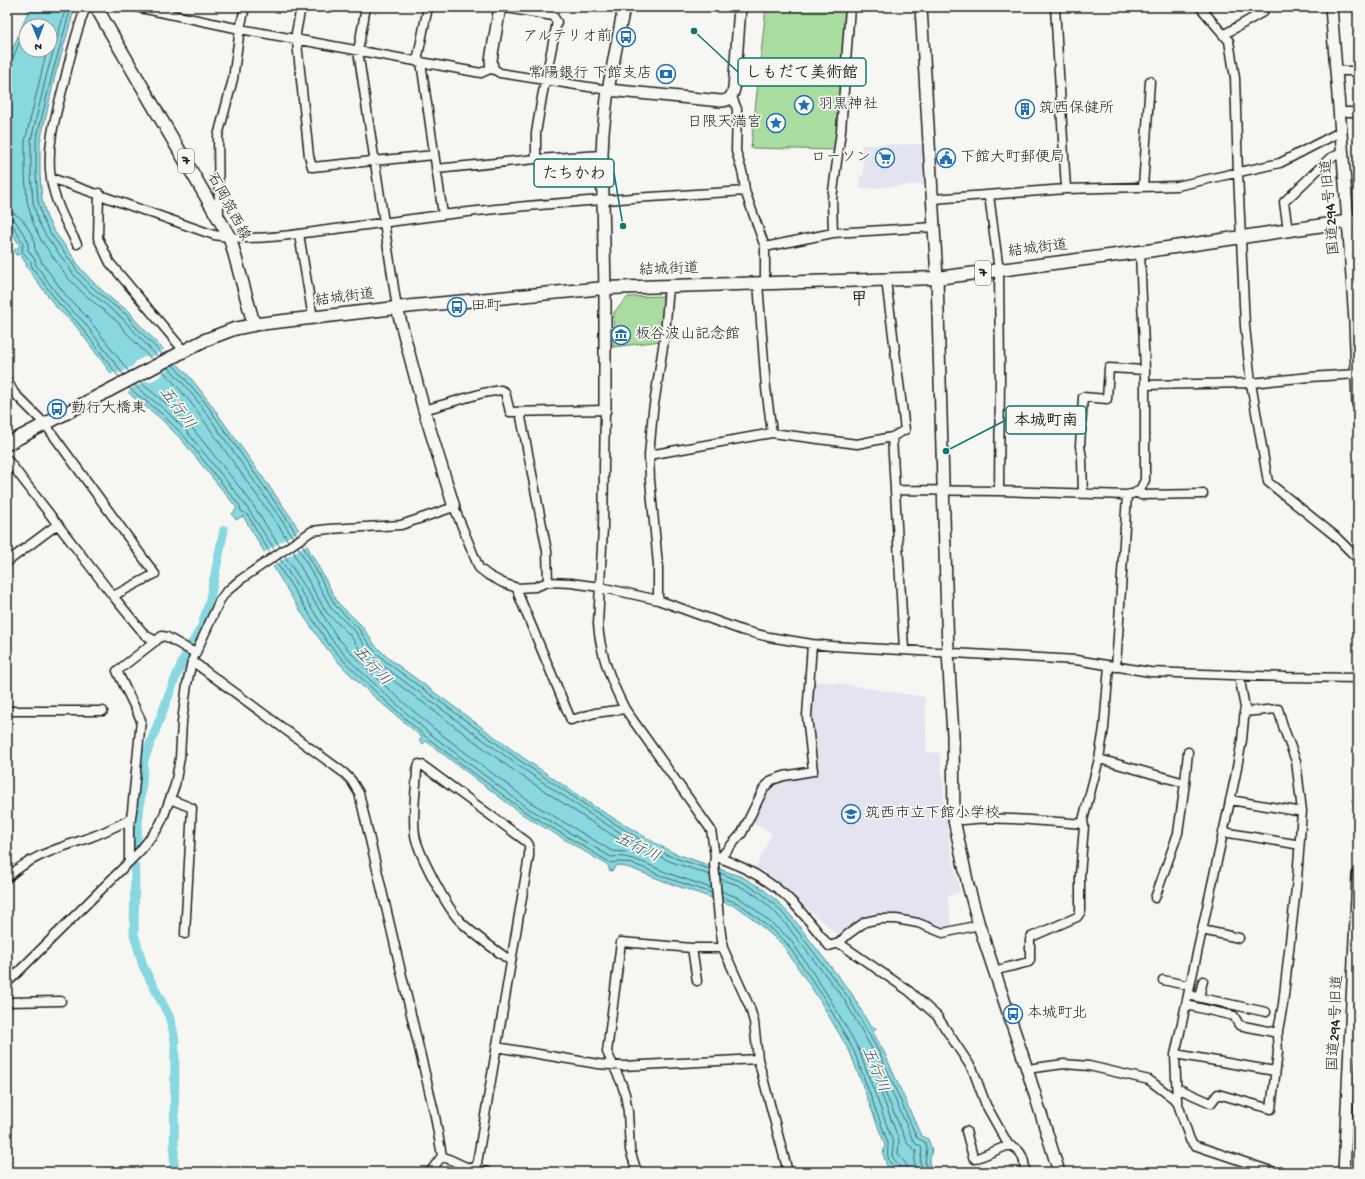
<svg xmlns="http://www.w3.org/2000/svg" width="1365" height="1179" font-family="'Gochi Hand','Klee One',sans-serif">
  <rect width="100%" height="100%" fill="#f6f6f2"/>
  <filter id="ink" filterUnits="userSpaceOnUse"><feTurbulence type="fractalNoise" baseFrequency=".025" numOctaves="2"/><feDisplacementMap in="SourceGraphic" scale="8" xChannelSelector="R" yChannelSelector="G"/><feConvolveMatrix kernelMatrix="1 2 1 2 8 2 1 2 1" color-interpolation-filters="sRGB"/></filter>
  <g filter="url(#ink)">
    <path fill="#e3e4f0" d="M923,144L925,184L860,189L859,176L864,175L861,145Z
      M814,682H830L925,697L927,752L940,753L945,804L951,852L960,892L947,897L952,929L942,930L917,919L860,922L851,926L841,938L767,873L756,868L772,833L751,823L765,797L771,789L780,782L817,774L811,715Z"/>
    <path fill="#a9dd9f" stroke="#627c5e" d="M766,7H848L839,150L751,148Z
      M664,296L661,341L613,347L614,312L628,297Z"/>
    <path fill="#87d8df" stroke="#5c8d91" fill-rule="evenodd" d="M30,7H75L55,76L40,142V174L42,200L47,218L54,231L74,258L80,268L94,283L115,302L130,312L135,320L189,376L207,399L293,520L338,603L361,625L375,645L388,658L522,757L595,807L655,843L674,853L742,877L763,889L777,901L792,917L816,948L852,994L871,1028L875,1027L876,1029L873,1032L884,1052L921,1136L928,1139L932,1150L929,1162L932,1172H894L887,1166L883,1154L885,1145L850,1052L819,999L782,944L746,913L735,906L669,883L630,868L617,865L612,871L609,870V866L522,814L426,741L423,744L419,741L422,737C389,709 350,679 324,645C294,604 269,559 243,516L236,520L232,514L237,508L181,439L159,417L132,396L113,376L76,326L56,307L26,266L27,265L20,254L16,255L14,250L20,246L7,224V63ZM26,26H50V50H26Z"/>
    <path fill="#f6f6f2" d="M165,349L181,365L176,364L165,370L161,376L150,382L145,381L131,389L127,393L110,375L115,372L120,373L133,366L136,361L146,356L151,357Z
      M301,529L309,543L272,567L263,553Z"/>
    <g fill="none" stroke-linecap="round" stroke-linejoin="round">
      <path stroke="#47676a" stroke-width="1" d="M66,7L47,73L31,140V174L33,202L38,221L46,236L66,263L73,274L88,290L123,319L129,326L158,357
        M71,7L52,75L36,141V174L38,201L43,220L50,233L70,260L77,271L91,286L113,305L127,315L132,323L162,354
        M47,50L25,141V174L27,201L33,223L41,240L68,278L84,294L119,323L124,330L152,360
        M7,62L12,60L26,26
        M7,212C21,212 29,229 34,240C35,243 34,247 35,249C37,255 41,258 42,263L67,297L87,317L129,372
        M7,218H12L16,222L28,241V250L35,260L36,265L62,301L83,321L124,375
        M7,223L12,224L23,243L22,251L31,262L32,267L59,304L79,324L119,377
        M173,365L204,401L289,522L297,535
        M168,367L182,382L200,404L285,525L293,538
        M162,370L177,386L195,408L280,528L288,541
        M140,382L169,406L193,429L249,499L280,547
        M134,385L165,410L188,433L244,503L275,550
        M129,388L162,414L184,436L240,506L241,511L247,514L270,553
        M302,544L335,605L358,628L372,648L385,661L519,760L593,810L652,847L672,857L709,869
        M298,547L331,608L355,631L368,651L382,665L516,764L590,814L650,851L669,861L710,875
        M285,556L337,637L353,655L387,688L433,728L530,802L612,851L637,853L636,850L587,819L513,770L378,669L363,654L350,635L326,612L300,566L293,550
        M280,559L332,640L348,659L383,692L429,733L526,807L611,857C631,854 652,867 670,874C684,879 698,883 711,888
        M276,562L328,643L345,662L380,696L426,737L524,811L611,863C630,858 652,873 670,879C684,884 698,888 712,893
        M720,873L740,881L760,892L774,904L789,920L848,997L880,1054L917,1138L925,1142L927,1149L925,1162L928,1172
        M720,879L738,885L757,896L771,908L785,923L844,999L876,1056L913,1140L916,1144L921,1146L922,1150L920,1162L923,1172
        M721,891L739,898L751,906L790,939L827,994L858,1048L893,1142C894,1146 892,1151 892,1155C894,1162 901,1164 901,1172
        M722,897L737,903L748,910L785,941L823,996L854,1051L888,1143C888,1150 886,1157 891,1164C894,1168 896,1167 896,1172
        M908,1172L906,1164L898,1154L899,1140L878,1085L879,1082L881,1083L907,1143L916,1151L914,1162L916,1172"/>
      <path stroke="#87d8df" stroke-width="9" d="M191,645L201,628L209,603L224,530
        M136,845L144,760L177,674L186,654
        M135,867L134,934L143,966L169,1016L173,1030L175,1042
        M174,1172L175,1047"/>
      <defs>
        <path id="street" d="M136,7L240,29L481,73L492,68L500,73L608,90
          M301,7L296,33L309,156L312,167L434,155
          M366,7L358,51L397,308
          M500,7L553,16L557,22L542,97L536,133V159
          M1055,7L1066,189
          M1200,7L1229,41L1235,78L1238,173L1245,326L1251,383L1268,482L1334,535L1358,559
          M1223,35L1263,12L1261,7
          M417,61L428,7
          M421,62L443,215
          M1337,71H1358
          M732,97L737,109L736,151L743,175L745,191L765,247V283
          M1339,112H1358
          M436,169L536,159L602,155
          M51,178L214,235C251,242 290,235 328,230C366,225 404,220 442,215C542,203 644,197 745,191
          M1143,187L1150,81
          M99,193L98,238L110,263L184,351
          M989,195L999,271L1000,374L999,491
          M933,199L1066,189L1177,186L1280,163L1340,132
          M219,217L218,136L233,79L240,29L245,7
          M1288,230L1284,202L1330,158L1342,153
          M833,233L832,199L841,131L850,7
          M299,234L313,318
          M77,244C66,223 55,203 51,179C46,146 56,114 64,83C70,58 76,31 86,7
          M765,247L833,233L935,227
          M758,283L766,388L772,433
          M7,380L14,393L45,424L155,574L113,596
          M1145,385L1251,383L1310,377L1357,374
          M424,410L483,393L501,390L505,392L510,412L605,410L603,527L598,624C600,654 611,682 625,709L711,830L715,856L714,864L719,919L723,948L750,1008L754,1022L758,1059L788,1172
          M520,412L547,551L548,582
          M892,437L904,649
          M649,455L772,433L857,444L892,437L905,430L886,280
          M7,459L113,596L145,635L156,641
          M896,490L999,491L1127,495L1139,492L1145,480V370L1140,252
          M1136,492L1141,495L1203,494
          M1083,494L1082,458L1080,446L1083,397L1107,399L1109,368L1145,370
          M7,562L58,524
          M517,588L519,596L571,720L595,713L625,709
          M658,600V565L650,480L649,455L653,411L665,334L669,286
          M192,661L344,773L351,780L359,793L435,1116L442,1156
          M1116,667L1127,495
          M1239,675L1245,708L1242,740L1235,778L1175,1055L1177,1101L1190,1140L1194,1145L1274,1172
          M7,711H103
          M1099,759L1185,783L1188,752
          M170,799L192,808L185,934
          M1230,800L1297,811
          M963,820C1002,816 1043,821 1082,824L1099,759L1104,728L1109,666
          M1223,832L1295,844
          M715,856C742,866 771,880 791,901C805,915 817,931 829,946L839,943L847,935L865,922L879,919H896L918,923L943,933L979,925
          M720,858L742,833L764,788L772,780L784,776L813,771L807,716L812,644
          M129,862V827L132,811L141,720L117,671L162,636L167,637L195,653
          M7,878C31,855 60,848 91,837C105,832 118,825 131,819
          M1155,898L1178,833L1185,783
          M1202,930L1239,938
          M839,943L909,991L937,1016L973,1070L986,1105L1009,1146
          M692,948L697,981
          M1001,969L1029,962L1030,960V940L1031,937L1077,917L1080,913V875L1084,826L1083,821
          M1163,980L1190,986
          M7,983L140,851L158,828L163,818L175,785L180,758L182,722L187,684L192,661L220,600L226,592L240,580L312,531L329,529L401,525L454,507L479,568L488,575L503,583L517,588L535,587L548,582L571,583L600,587L658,600L741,630L769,637L812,644L832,646L1076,660L1150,672L1287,677L1358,678
          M1188,995L1266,1012
          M1199,997L1203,981
          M7,1002L61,1001
          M1186,1005L1234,1016L1239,1025L1278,1033
          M496,1047L598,1064L623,1066L758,1059
          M1175,1054L1275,1071
          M1034,1068L1064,1064L1089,1066L1149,1080L1177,1101
          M1177,1088L1211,1103L1218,1094L1271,1109L1278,1052L1277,1036L1283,1004L1297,879L1302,811L1296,761L1284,729L1278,709L1244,712
          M1347,1121L1358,1123
          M966,1131L973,1157L975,1159L1009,1145C1022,1149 1025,1160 1025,1172
          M442,1156L464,1166L487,1172
          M476,1169L529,856V845L527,842L422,765L419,764L417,770C416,791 412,814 415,835C418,853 447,908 460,921C475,936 494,949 511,961
          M430,1172L442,1156
          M637,1172L630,1150L628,1112L625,1094L621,1082L607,1052L621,942L692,948H723"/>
        <path id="secondary" d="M921,7L937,278L948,652L953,735L954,820L968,885L979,925L1027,1069L1059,1172
          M1331,7L1350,247L1355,322L1358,404
          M492,68L491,60L500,7
          M608,90L721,101C729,101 732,97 734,89L740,7
          M397,308L424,410L454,507
          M605,410V288L602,155L603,132L608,90L624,7
          M1344,1172L1358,875"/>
        <path id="primary" d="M96,7L230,238L254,325
          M7,444L205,340L234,329L258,324L413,306L605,288L937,278L1140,252L1358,220"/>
      </defs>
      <use href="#street" stroke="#1c1c1c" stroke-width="11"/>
      <use href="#secondary" stroke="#1c1c1c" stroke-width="14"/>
      <use href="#primary" stroke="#1c1c1c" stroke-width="15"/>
      <use href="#street" stroke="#f6f6f2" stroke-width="8"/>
      <use href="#secondary" stroke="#f6f6f2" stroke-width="11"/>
      <use href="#primary" stroke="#f6f6f2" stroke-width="12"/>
    </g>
  </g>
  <defs>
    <symbol id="bus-ring" viewBox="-11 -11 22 22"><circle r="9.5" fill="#f6f6f2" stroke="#1f6fb2" stroke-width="1.5"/><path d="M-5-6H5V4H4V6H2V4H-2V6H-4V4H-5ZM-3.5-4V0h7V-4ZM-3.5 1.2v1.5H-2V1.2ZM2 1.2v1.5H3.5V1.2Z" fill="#1f6fb2"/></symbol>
    <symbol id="bank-ring" viewBox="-11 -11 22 22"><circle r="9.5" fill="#f6f6f2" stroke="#1f6fb2" stroke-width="1.5"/><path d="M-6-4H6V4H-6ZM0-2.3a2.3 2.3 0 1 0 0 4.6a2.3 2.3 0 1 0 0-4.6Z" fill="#1f6fb2"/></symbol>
    <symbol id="sight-ring" viewBox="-11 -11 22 22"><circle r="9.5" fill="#f6f6f2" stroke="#1f6fb2" stroke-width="1.5"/><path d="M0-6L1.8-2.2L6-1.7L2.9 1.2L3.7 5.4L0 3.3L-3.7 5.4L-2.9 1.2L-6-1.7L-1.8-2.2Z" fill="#1f6fb2"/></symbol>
    <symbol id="building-ring" viewBox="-11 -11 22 22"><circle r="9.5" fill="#f6f6f2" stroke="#1f6fb2" stroke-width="1.5"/><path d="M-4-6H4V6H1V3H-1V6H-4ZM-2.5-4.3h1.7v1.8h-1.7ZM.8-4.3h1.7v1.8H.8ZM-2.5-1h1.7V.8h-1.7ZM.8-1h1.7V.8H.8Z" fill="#1f6fb2"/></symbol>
    <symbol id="supermarket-ring" viewBox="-11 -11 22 22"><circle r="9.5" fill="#f6f6f2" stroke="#1f6fb2" stroke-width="1.5"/><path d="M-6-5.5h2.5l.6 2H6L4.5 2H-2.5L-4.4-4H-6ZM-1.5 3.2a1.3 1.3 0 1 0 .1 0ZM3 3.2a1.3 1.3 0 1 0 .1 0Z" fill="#1f6fb2"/></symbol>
    <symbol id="civic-ring" viewBox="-11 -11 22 22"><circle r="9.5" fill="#f6f6f2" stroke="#1f6fb2" stroke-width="1.5"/><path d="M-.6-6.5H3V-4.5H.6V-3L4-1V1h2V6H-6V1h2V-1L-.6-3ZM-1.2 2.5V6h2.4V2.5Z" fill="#1f6fb2"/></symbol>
    <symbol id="museum-ring" viewBox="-11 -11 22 22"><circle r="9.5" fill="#f6f6f2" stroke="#1f6fb2" stroke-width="1.5"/><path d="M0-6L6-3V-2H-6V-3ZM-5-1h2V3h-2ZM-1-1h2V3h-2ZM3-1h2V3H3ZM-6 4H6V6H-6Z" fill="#1f6fb2"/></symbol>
    <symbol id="school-ring" viewBox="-11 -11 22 22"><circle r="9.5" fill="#f6f6f2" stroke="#1f6fb2" stroke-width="1.5"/><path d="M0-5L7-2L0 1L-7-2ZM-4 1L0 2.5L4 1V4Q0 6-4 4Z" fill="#1f6fb2"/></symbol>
  </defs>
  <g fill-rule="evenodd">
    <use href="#bus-ring" x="615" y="26" width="22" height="22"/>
    <use href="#bank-ring" x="655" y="63" width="22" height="22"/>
    <use href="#sight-ring" x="793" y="94" width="22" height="22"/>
    <use href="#building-ring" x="1014" y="98" width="22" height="22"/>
    <use href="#sight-ring" x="765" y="112" width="22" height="22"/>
    <use href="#supermarket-ring" x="874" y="147" width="22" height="22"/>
    <use href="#civic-ring" x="935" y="147" width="22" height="22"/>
    <use href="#bus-ring" x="446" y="296" width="22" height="22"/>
    <use href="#museum-ring" x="610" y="324" width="22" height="22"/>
    <use href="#bus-ring" x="46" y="398" width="22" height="22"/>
    <use href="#school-ring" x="840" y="803" width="22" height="22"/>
    <use href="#bus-ring" x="1002" y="1003" width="22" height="22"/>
  </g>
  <g text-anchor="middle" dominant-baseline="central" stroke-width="3.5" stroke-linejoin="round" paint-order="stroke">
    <g fill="#f6f6f2" stroke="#5d5d5c" stroke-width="1">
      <rect x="178" y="149" width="16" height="24" rx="3"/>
      <rect x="975" y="261" width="16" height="24" rx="3"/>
    </g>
    <g font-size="14" font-weight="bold" fill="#1c1c1c">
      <text x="186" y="161">7</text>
      <text x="983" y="273">7</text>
    </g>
    <g font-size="15" fill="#1c1c1c" stroke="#f6f6f2" text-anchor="start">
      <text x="612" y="37" text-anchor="end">アルテリオ前</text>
      <text x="652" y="74" text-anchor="end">常陽銀行 下館支店</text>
      <text x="818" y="105">羽黒神社</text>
      <text x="1039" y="109">筑西保健所</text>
      <text x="762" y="123" text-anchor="end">日限天満宮</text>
      <text x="871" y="158" text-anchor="end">ローソン</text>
      <text x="960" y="158">下館大町郵便局</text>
      <text x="471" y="307">田町</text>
      <text x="635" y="335">板谷波山記念館</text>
      <text x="71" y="409">勤行大橋東</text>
      <text x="865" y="814">筑西市立下館小学校</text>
      <text x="1027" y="1014">本城町北</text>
    </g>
    <g font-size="15" fill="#1c1c1c" stroke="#f6f6f2">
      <text transform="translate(228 207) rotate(62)">石岡筑西線</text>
      <text transform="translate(1331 207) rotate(-95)">国道294号旧道</text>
      <text transform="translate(1038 249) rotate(-7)">結城街道</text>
      <text transform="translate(669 270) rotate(-2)">結城街道</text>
      <text transform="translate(345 298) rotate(-7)">結城街道</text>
      <text transform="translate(1336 1023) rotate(-87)">国道294号旧道</text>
    </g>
    <g font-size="16" font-style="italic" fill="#3c5456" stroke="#f6f6f2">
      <text transform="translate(176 409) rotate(54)">五行川</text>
      <text transform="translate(371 667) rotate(48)">五行川</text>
      <text transform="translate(637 849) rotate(26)">五行川</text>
      <text transform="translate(874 1070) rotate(68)">五行川</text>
    </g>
    <g font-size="17" font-weight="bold" fill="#1c1c1c" stroke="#f6f6f2">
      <text x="859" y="301">甲</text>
    </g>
  </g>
  <path fill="none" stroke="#0f766e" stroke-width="1.5" d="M694 31L738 72M623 226L614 173M946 451L1006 420"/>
  <g fill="#0f766e" stroke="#f6f6f2" stroke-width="1.5">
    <circle cx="694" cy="31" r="4"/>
    <circle cx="623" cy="226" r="4"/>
    <circle cx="946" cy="451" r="4"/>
  </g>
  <g fill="#f6f6f2" stroke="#0f766e" stroke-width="1.5">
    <rect x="738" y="58" width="128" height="28" rx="4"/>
    <rect x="534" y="159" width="80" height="28" rx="4"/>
    <rect x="1006" y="406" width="80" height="28" rx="4"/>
  </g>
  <g font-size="16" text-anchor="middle" font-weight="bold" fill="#1c1c1c">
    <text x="802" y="77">しもだて美術館</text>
    <text x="574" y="178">たちかわ</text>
    <text x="1046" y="425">本城町南</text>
  </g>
  <rect width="1365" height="1179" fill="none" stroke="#f6f6f2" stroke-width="24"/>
  <rect x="12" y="12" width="1341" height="1155" fill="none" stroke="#1c1c1c" stroke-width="1.5" filter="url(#ink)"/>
  <g transform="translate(38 38) rotate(179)"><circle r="19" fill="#f6f6f2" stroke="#9f9f9c"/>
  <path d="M0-3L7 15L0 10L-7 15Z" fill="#1f6fb2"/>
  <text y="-6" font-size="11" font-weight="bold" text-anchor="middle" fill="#1c1c1c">N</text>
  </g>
</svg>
